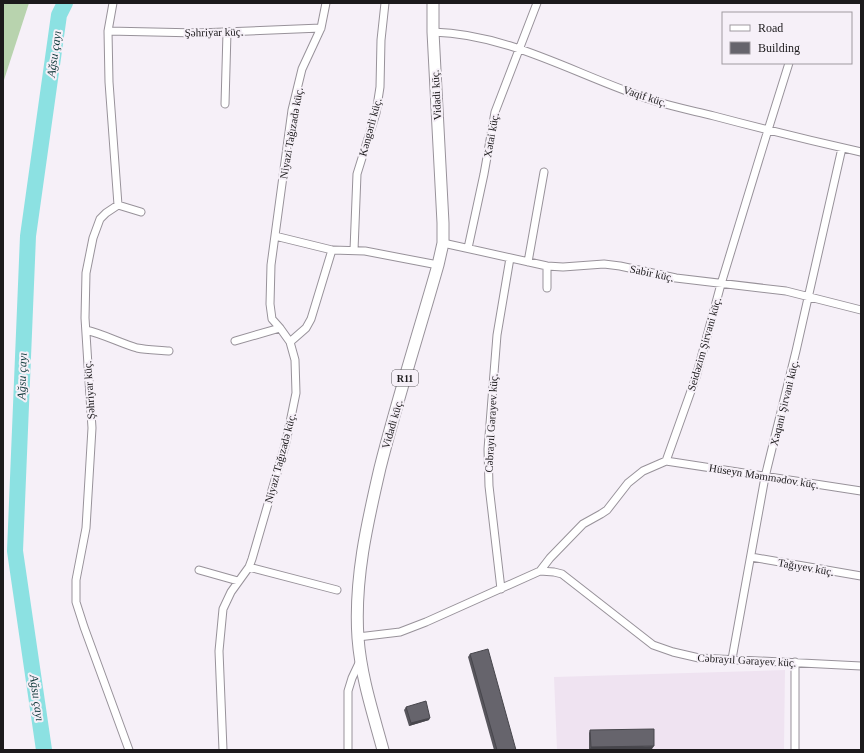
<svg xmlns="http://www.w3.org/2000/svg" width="864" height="753" font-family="Georgia,serif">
  <rect width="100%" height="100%" fill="#f6f0f8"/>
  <path fill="#efe3f1" d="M785,670L784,750H557L554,677Z"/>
  <path fill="#b8d3ae" d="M3,3H29L3,83Z"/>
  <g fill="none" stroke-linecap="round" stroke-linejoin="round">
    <path stroke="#8ce1e2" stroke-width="16" d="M44,750L15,551L28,236L59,15L65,3"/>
    <defs>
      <path id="street" d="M113,3L108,31L109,82L118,205L106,213L100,219L93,238L86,273L85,318L92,428L86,528L76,580V602L84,627L129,750
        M108,31L198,33L321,28
        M433,32C512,34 581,78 655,101C674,107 694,111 714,116C763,129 812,141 861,152
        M225,104L227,32
        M118,205L141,212
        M275,236L332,250L365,251L438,265
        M443,243L547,266L563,267L604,264L620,266L676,278L786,291L861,310
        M468,248L484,174L495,112L537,3
        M354,250L357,174L376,113L380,87L381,40L385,3
        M528,262L544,172
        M547,266V288
        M86,330C103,334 120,343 137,348C147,350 159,350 169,351
        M235,341L280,328
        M290,342L306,328L311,319L332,250
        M666,461L861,491
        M751,557L861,576
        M249,567L337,590
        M199,570L238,581
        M540,571L550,558L583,524L601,514L607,510L628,483L643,471L666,461L696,377L721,284L768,130L789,63
        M501,589L489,486L488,449L497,335L510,258
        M358,637L400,632L426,622L540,571L554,572L562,574L653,645L673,652L699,658L861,666
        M732,659L765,477L796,351L842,148
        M223,750L219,651L223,609L231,592L249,567L252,559L286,442L296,393L295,360L290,342L280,328L272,319L270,304L271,265L292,110L302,69L321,28L326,3
        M348,750V691L352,678L360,661
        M795,750V662"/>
      <path id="primary" d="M383,750C373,713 361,677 358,638C354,580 367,524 380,468C397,400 419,332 438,265L443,243V223L433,32V3"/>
    </defs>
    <use href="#street" stroke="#98929a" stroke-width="9"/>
    <use href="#primary" stroke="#98929a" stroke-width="13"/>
    <use href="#street" stroke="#fff" stroke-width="7"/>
    <use href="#primary" stroke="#fff" stroke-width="11"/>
  </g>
  <path fill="#58565d" d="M470,654L516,750H494L468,657Z
    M406,707L429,720L409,726L404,710Z
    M590,730L652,749L589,750V733Z"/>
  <path fill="#47464c" d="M430,718L429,720L409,726L411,723Z
    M654,746L652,749L589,750L591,747Z"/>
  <path fill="#66646c" stroke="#47464c" d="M488,649L516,750H497L470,654Z
    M426,701L430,718L411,723L406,707Z
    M654,729V746L591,747L590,730Z"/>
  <g text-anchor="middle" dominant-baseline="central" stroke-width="4" stroke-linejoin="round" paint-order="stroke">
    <rect fill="#f6f0f8" stroke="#5d5a5e" stroke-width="1" x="392" y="370" width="26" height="16" rx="3"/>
    <g font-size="10" font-weight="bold" fill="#1c1a1c">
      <text x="405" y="378">R11</text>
    </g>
    <g font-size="11" fill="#1c1a1c" stroke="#f6f0f8">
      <text transform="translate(214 32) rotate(-1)">Şəhriyar küç.</text>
      <text transform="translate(436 95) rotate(-93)">Vidadi küç.</text>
      <text transform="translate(645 96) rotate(18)">Vaqif küç.</text>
      <text transform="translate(370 127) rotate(-75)">Kəngərli küç.</text>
      <text transform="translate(291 133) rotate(-80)">Niyazi Tağızadə küç.</text>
      <text transform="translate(491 135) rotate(-80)">Xətai küç.</text>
      <text transform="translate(652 273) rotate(12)">Sabir küç.</text>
      <text transform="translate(704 344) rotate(-74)">Seidəzim Şirvani küç.</text>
      <text transform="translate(89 390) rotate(-94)">Şəhriyar küç.</text>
      <text transform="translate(784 403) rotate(-76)">Xəqani Şirvani küç.</text>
      <text transform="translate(491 423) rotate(-87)">Cəbrayıl Gərayev küç.</text>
      <text transform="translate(392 424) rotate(-74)">Vidadi küç.</text>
      <text transform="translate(280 458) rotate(-75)">Niyazi Tağızadə küç.</text>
      <text transform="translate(764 476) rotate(9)">Hüseyn Məmmədov küç.</text>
      <text transform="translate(806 567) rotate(10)">Tağıyev küç.</text>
      <text transform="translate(747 660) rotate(3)">Cəbrayıl Gərayev küç.</text>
    </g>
    <g font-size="12" font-style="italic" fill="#10393a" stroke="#f6f0f8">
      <text transform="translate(54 54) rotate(-82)">Ağsu çayı</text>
      <text transform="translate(22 376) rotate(-88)">Ağsu çayı</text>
      <text transform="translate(37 698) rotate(82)">Ağsu çayı</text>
    </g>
  </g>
  <rect width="864" height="753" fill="none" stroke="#1c1a1c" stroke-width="8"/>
  <rect x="722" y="12" width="130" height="52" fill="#f6f0f8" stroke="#9f9aa0"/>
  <rect x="730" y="25" width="20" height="6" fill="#ffffff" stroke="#9f9aa0"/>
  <text x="758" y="32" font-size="12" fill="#1c1a1c">Road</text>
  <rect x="730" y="42" width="20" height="12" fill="#66646c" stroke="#9f9aa0"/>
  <text x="758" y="52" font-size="12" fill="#1c1a1c">Building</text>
</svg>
